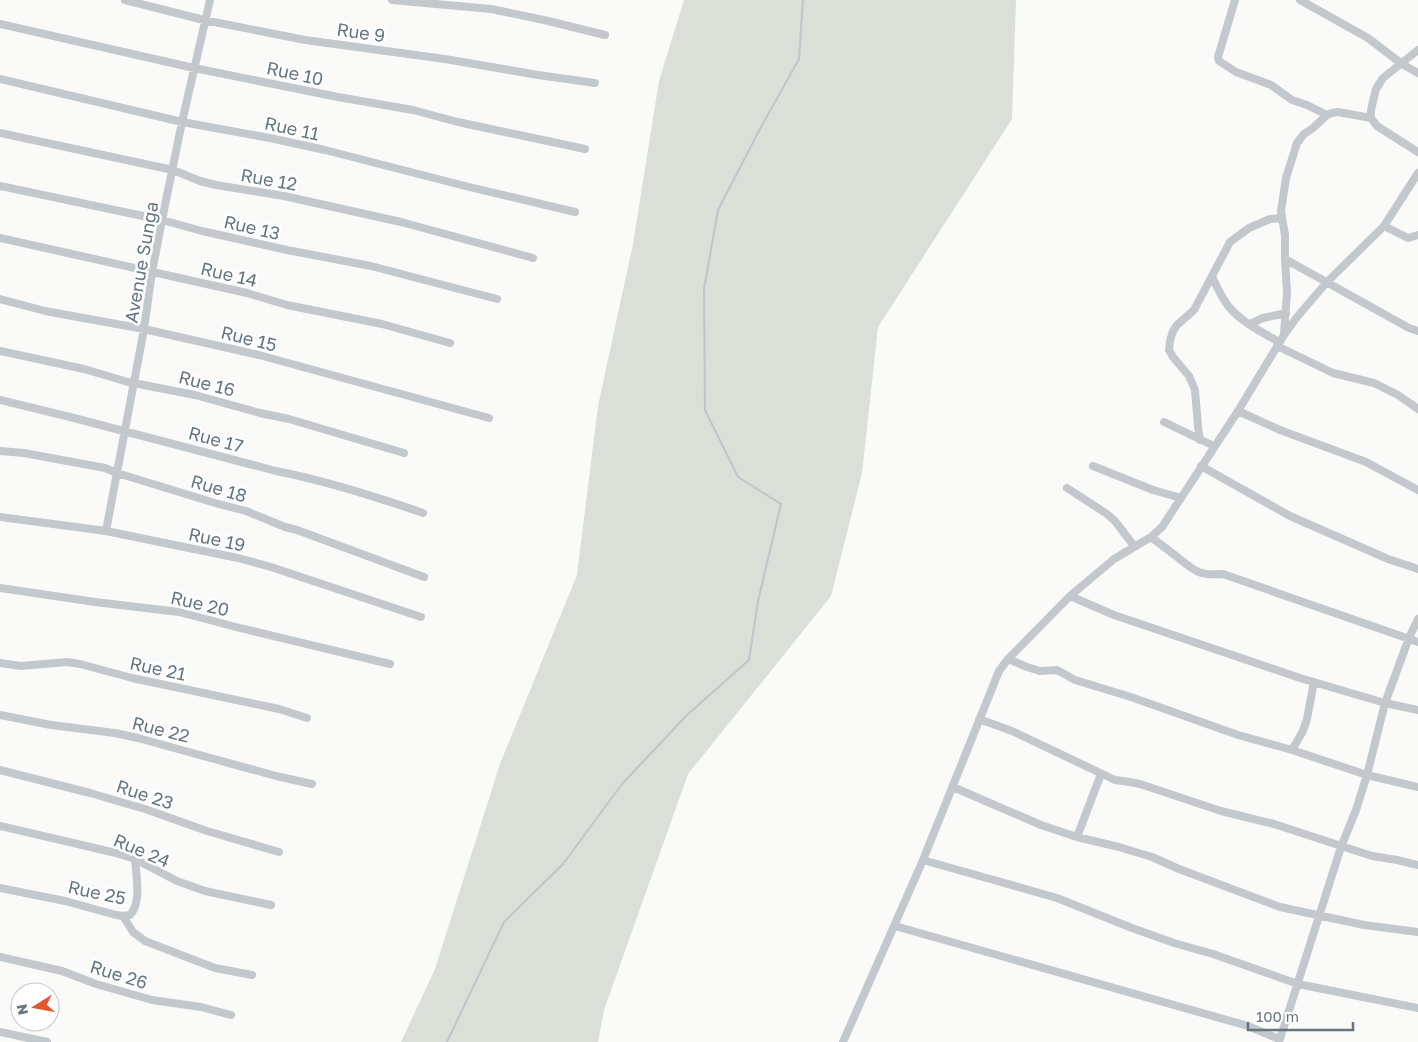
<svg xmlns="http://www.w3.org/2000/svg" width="1418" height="1042" font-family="'Golos Text',sans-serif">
  <rect width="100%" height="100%" fill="#fafaf8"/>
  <path fill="#dadfd7" d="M684,0H1016L1012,119L878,327L862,473L831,596L688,774L604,1010L598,1042H401L435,969L500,764L577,575L598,406L633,244L659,81Z"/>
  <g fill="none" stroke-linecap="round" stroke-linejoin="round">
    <path stroke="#bbc7cb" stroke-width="2" d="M447,1042L504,922L563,864L622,784L687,715L749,660L758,601L781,504L738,477L705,410L704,289L718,210L761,127L799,59L803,0"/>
    <path stroke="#c3c8cc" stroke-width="8" d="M125,0L204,20L305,40L445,59L538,75L595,83
      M392,0L491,9L544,20L605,35
      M1235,0L1218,57L1219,61L1236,72L1271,85L1292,100L1307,105L1327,115
      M1300,0L1368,38L1402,64L1418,73
      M0,24L194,68L338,97L413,110L458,122L585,149
      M1418,50L1383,78L1376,89L1371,110V118L1377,126L1418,152
      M0,79L182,122L270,138L325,150L469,187L575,212
      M0,133L173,170L200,181L216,185L284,196L401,222L533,258
      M0,186L162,220L202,231L287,250L371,266L497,299
      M1384,226L1408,238L1418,235
      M0,238L247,293L287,305L382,324L450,343
      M1285,259L1409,328L1418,331
      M1212,277C1218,288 1222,299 1230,308C1243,323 1262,332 1279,342
      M0,299L45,311L144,329L259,355L489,418
      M1250,324L1263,318L1286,313
      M1284,334L1287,292L1285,259V235L1281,211L1286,178L1297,143L1304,134L1313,128L1327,115L1332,113L1338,112L1371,118
      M1277,346L1333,373L1374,383L1398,395L1418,409
      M0,351L84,369L128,382L195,395L260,413L289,419L404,453
      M0,400L74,418L276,471C327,481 374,496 423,513
      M1238,411L1280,430L1366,462L1418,490
      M1164,422L1214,446
      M1200,440L1198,427L1195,390L1189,376L1173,357L1169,350L1170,341L1173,331L1177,325L1194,310L1230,242L1249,228L1270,219L1282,218
      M0,451L24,453L105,468L117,473L215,503L246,511L285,527L297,530L424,577
      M1093,466L1153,490L1181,498
      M1201,466L1290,516L1388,559L1418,569
      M1067,488L1107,514L1115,521L1134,546
      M0,517L106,531L238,558L271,567L421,617
      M106,531L144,329L152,272L162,220L182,122L210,0
      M1151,537C1159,543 1168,550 1176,556C1195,571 1198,576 1223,574L1418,642
      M0,588L95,602L179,612L236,627L390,664
      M1070,596L1114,615L1300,678L1385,703L1418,710
      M1008,659L1027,667L1040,671L1057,670L1075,680L1131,697L1238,735L1292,750L1367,775L1418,787
      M0,663L21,666L67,662L80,664L132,678L279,709L307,718
      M0,715L51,725L115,733L138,738L276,776L312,784
      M979,719L1012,731L1115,780L1130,782L1140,784L1221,811L1274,824L1372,856L1397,860L1418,865
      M1292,750L1303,731L1307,719L1314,682
      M0,770L90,793L145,809L207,831L279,852
      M953,787L1041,825L1077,837L1119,847L1152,857L1179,869L1280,907L1364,925L1418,932
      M0,826L116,853L135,859L177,881L205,891L271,905
      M1077,837L1101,774
      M923,860L1057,898L1132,928L1174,943L1213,954L1298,984L1418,1008
      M0,888L65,901L116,915L123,916L130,915C142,903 136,875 135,859
      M123,916L133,932L145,941L215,968L252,975
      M895,926L1248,1026L1279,1039
      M0,957L62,971L96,984L152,1000L201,1007L231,1015
      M0,1032L47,1042
      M843,1042L923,860L999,671L1008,659L1070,596L1114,559L1151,537L1162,527L1238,411L1284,335L1297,317L1326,283L1384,226L1418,173
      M1279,1042L1341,847L1356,810L1367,775L1385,703L1409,638L1418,619"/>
  </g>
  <g text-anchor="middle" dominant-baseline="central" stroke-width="5" stroke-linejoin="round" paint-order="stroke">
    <g font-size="18" fill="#657683" stroke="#fff">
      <text transform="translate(361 32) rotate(8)">Rue 9</text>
      <text transform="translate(295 73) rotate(12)">Rue 10</text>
      <text transform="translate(292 128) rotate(12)">Rue 11</text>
      <text transform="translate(269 179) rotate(10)">Rue 12</text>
      <text transform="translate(252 227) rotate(13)">Rue 13</text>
      <text transform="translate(141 262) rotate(-80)">Avenue Sunga</text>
      <text transform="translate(229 274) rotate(13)">Rue 14</text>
      <text transform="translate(249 338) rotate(14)">Rue 15</text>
      <text transform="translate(207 383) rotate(14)">Rue 16</text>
      <text transform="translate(216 439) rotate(15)">Rue 17</text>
      <text transform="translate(219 488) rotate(16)">Rue 18</text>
      <text transform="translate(217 539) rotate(12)">Rue 19</text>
      <text transform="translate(200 603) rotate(13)">Rue 20</text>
      <text transform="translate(158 668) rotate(12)">Rue 21</text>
      <text transform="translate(161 729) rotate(14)">Rue 22</text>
      <text transform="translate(145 794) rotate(18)">Rue 23</text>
      <text transform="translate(142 850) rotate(23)">Rue 24</text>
      <text transform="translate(97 892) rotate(12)">Rue 25</text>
      <text transform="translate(119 974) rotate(17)">Rue 26</text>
    </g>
  </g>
  <g transform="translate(35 1007) rotate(259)"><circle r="24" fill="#ffffff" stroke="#c1c8cd"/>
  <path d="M0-4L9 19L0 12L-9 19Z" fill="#e4572e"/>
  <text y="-8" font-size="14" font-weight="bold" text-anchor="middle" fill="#657683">N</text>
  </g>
  <path d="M1248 1022v8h105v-8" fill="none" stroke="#657683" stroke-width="2.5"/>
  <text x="1256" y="1022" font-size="15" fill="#657683" stroke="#ffffff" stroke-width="4" paint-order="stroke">100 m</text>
</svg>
